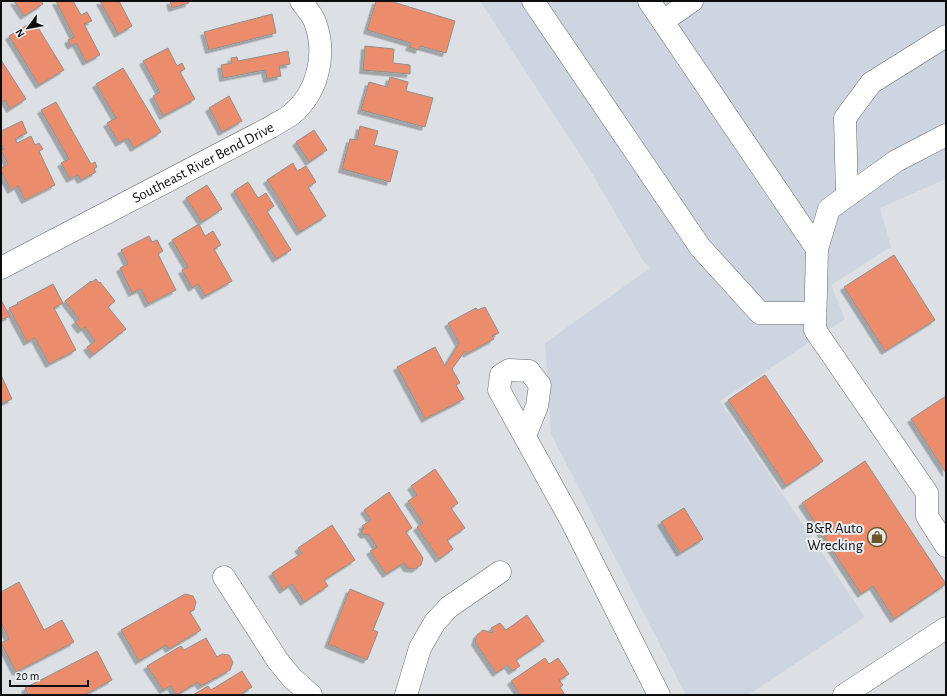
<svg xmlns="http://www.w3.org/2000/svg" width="947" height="696" font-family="'Alegreya Sans',sans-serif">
  <defs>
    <filter id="shadow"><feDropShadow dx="-3.5" dy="3.5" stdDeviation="0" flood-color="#0004"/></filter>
  </defs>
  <rect width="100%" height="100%" fill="#dce0e4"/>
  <path fill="#cdd6e0" d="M480,1H946V179L880,208L891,247L831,285L845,319L720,401L865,617L748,695H686L551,434L545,343L650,268L642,259L593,175Z"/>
  <path fill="#eb8d6c" stroke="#938e8d" filter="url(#shadow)" d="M14,1H41L43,4L24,16Z
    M56,1H73L81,15L87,12L92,21L84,24L100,55L86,62L76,43L71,46L68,40L74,37Z
    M100,1H119L132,26L118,34Z
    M170,1H188L189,3L172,8Z
    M376,1H390L455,21L446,53L420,46L419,50L409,47L411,43L367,30Z
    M272,14L276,33L209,50L204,32Z
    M34,21L64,70L39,85L9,36Z
    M365,46L394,49L393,63L410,65V74L363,70Z
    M168,48L177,66L182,63L185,69L180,72L195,99L163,116L153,96L160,92L143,61Z
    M288,51L290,64L279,66L281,76L267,79L265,70L223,78L221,65L232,63L231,58L237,57L238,61Z
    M1,60L26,99L10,109L5,100L1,103Z
    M123,68L161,132L134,148L128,138L119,143L107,123L116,118L96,84Z
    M390,77L408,82L406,91L433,98L425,127L361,110L369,82L387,87Z
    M229,96L242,121L222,132L209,108Z
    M56,102L91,164L95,162L97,167L94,169L96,172L81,180L78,175L70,179L61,163L69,159L41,110Z
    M22,121L27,133L15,139L17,143L31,136L35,145L39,143L43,149L39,151L55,185L25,200L18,186L11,190L1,171V168L8,164L1,150L4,149L1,144V131Z
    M360,126L378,131L374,145L398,151L390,182L342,169L350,139L357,140Z
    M314,130L327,150L309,162L296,142Z
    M293,163L297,171L306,166L316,182L308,187L326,216L300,232L267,180Z
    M248,182L258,198L266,193L274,206L267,211L291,250L276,259L234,191Z
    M207,185L222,209L202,222L186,198Z
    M199,224L205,236L213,231L221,245L214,249L232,281L205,296L198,284L192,288L182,270L188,267L172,240Z
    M149,236L152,242L157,240L163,251L158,254L176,290L148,304L141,289L132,293L120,268L128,264L121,250Z
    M894,255L935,320L885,351L844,287Z
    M96,279L99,283L100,282L115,301L108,307L126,329L93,355L87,347L95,341L85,327L81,330L75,322L79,319L65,301L91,281L92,282Z
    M53,284L63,303L54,308L76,350L49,364L35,338L27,342L9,308L18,304L17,303Z
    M1,300L10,316L1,320Z
    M485,307L499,333L492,336L494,339L470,352L467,354L465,351L452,369L460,383L456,385L464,399L425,419L397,367L435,347L445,366L459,343L448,323L476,308L478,310Z
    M1,375L12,399L1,404Z
    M765,375L823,461L786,486L728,400Z
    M946,396V473L911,419Z
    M865,461L946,584L894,619L873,586L861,594L802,503Z
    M435,469L458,503L451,508L465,528L447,540L453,549L439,559L417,527L423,523L408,501L417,495L411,486Z
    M389,492L412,528L406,532L423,558L421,565L415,569L407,568L404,563L386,574L370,551L377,547L368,534L364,535L361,531L364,528L362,526L371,520L364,510Z
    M684,508L703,539L680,553L661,522Z
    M332,525L355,560L324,580L328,586L304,602L292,584L283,590L272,573L302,553L298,548Z
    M19,582L44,630L62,620L74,642L16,672L1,643L9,639L1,623V592Z
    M350,589L384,603L373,630L378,632L367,660L328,644Z
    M185,594L193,596L196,602L194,610L190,612L201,630L169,649L166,645L139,661L121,630Z
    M527,615L544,641L516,660L520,666L512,671L508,665L496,673L475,642L477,635L483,630L492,633L493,632L491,628L500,623L506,630Z
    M206,638L217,657L222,654L229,655L233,662L230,670L201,686L198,682L176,695L171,686L163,690L147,666L181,646L184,650Z
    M97,651L112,680L84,695H28L25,688Z
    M545,658L549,664L558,658L569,674L559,680L563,685L560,687L565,695H520L511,681Z
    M242,671L252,687L242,693L243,695H193L208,686L211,690Z"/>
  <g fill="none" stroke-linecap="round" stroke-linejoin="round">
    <defs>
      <g id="minor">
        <path d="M533,1L700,247L760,313H815"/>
        <path d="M649,1L817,249"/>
        <path d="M663,21L692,1"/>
        <path d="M946,135L896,161L829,209L817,249L815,330L927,493V516L946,546"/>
        <path d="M847,195L845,118L871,83L946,36"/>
        <path id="s1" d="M1,268L271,127C277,123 286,119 292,114C318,92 327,54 315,22C312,14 305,7 301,1"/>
        <path d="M525,436L537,406L540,385L529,371L509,370L501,375L499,390L573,524L659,695"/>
        <path d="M224,577L278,661L292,678L311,695"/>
        <path d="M406,695L420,648L435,622L449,607L500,572"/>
        <path d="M844,695L946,628"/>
      </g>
    </defs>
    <use href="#minor" stroke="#66696d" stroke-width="23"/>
    <use href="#minor" stroke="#fff" stroke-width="22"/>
  </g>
  <defs>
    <symbol id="shop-ring" viewBox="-11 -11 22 22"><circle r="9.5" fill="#eaedf1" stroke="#6f5627" stroke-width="1.5"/><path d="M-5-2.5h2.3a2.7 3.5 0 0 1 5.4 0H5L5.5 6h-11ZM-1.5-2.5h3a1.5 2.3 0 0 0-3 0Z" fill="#6f5627"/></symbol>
  </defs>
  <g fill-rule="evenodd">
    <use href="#shop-ring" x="866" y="526" width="22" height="22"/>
  </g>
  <g text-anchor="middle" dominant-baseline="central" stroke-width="4" stroke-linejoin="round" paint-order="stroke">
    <g font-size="15" fill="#0b0d0e" stroke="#eaedf1">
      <text stroke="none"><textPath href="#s1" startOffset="228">Southeast River Bend Drive</textPath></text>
    </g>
    <g font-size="15" fill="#0b0d0e" stroke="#eaedf1" text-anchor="end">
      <text x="863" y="528">B&amp;R Auto<tspan x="863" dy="17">Wrecking</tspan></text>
    </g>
  </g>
  <rect width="947" height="696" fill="none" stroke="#0b0d0e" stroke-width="4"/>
  <g transform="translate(28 28) rotate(238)" stroke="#eaedf1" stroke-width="3" paint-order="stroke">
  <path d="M0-3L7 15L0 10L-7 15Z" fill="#0b0d0e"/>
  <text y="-6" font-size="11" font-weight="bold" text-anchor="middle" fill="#0b0d0e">N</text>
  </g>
  <path d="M10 680v6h78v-6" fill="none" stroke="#0b0d0e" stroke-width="2"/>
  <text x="16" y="680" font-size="12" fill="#0b0d0e" stroke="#eaedf1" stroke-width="3" paint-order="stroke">20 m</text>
</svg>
